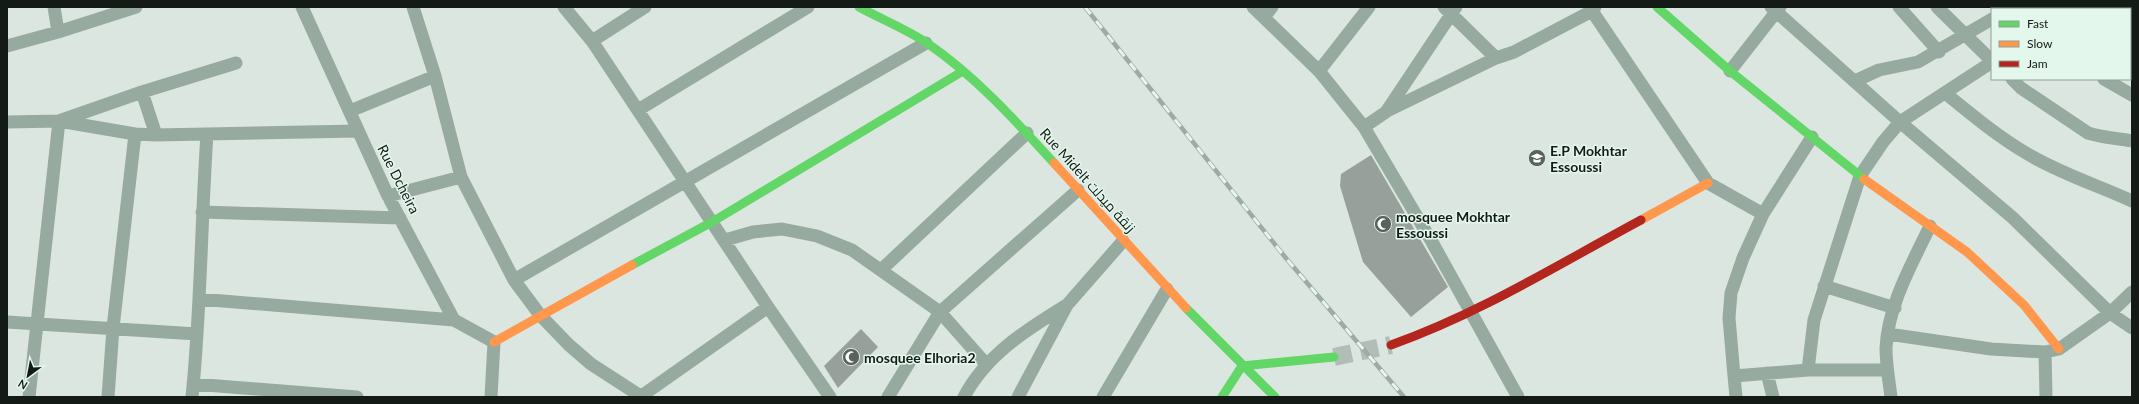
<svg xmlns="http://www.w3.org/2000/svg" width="2139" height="404" font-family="Lato,Cairo,sans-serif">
  <rect width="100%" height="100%" fill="#dbe6e0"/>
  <path fill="#98a09c" d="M1371,155L1448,287L1411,317L1363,262L1340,186L1341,174Z
    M861,329L878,347L838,388L824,366Z"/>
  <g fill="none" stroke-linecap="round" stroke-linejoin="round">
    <path stroke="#b3bdb8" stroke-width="18" stroke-dasharray="18 9" stroke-linecap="butt" d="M1334,357L1391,345"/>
    <path stroke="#97aaa0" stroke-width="13" d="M54,7L58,32
      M302,7L388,196L454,320L494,342L491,397
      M413,7L435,76L461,177L514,280L540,315L569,345L591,364L642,397
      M564,7L592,41L768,307L830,397
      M1253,7L1319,71L1364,127L1432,242L1518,397
      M1444,7L1496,58L1514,52L1592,11L1595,7
      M1771,7L1900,122L2013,218L2110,313L2132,328
      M1899,7L1939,52
      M1937,7L1992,61
      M2023,7L2025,9
      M2008,9L2011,7
      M2069,9L2071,7
      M1592,11L1708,183L1763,214
      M1264,17L1272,7
      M592,41L645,7
      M7,46L58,32L136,7
      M1319,71L1369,7
      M1730,71L1780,7
      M2012,79L2021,88L2088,133C2103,138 2117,138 2132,141
      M2104,79L2132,95
      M1855,81L1879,70L1918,62L1992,19
      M142,92L156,135
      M1945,93C1971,114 1997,136 2026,153C2059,173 2097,185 2132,201
      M638,110L808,7
      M350,111L435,76
      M1387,111L1496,58
      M7,122L59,121L135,134L156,135L357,131
      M1364,127L1386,112L1456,7
      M388,196L461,177
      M202,212L400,218
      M725,240L753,232L782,229L817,236L852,250L940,312L986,364
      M881,270L1027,133
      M514,280L926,43
      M1824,286L1895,308
      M199,299L454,320
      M7,322L197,334
      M1888,334L1991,349L2045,352L2059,349L2110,313L2132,292
      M2045,352L2046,397
      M1808,370L1814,320L1860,176L1883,142L1900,122L1992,62
      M1767,373L1773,397
      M1734,376L1729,318L1731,293L1743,258L1763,214L1812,137
      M193,384L357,397
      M29,397L59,121L142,92L236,63
      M108,397L113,328L135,134
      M192,397C201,310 201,222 207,134
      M640,397L768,307
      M888,397L940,312L1078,190
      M964,397C986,355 1026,330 1065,306
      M1018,397L1067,305L1123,241
      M1103,397L1167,289
      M1736,397L1734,376L1808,370H1887
      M1891,397C1889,381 1886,364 1886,348C1888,305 1912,264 1930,226"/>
    <path stroke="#63d668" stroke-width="9" d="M859,7C881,19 906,29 927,43C974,75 1015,120 1054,163
      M1657,7L1730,71L1864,179
      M632,265L712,222L963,71
      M1186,308L1275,397
      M1222,397L1242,366L1334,357"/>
    <path stroke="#ff974d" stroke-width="9" d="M1054,163L1186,308
      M1864,179L1967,252L2024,305L2059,349
      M1641,220L1708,183
      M494,342L632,265"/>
    <path stroke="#b3261e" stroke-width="9" d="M1391,345C1479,314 1559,264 1641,220"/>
    <defs>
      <path id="rail" d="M1085,7L1285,257L1404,397"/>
    </defs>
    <use href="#rail" stroke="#9faaa4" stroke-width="4.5"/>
    <use href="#rail" stroke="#e4f7ed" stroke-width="3" stroke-dasharray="9" stroke-linecap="butt"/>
  </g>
  <defs>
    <symbol id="school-disc" viewBox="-11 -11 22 22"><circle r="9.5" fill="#5a625d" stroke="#e4f7ed"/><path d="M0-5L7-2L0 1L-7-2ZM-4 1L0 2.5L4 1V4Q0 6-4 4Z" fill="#fff"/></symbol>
    <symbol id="mosque-disc" viewBox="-11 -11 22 22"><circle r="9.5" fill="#5a625d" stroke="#e4f7ed"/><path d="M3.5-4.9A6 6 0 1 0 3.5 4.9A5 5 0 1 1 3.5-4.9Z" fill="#fff"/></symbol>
  </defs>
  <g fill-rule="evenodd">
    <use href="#school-disc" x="1527" y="148" width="20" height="20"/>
    <use href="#mosque-disc" x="1373" y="214" width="20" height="20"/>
    <use href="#mosque-disc" x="841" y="347" width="20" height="20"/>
  </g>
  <g text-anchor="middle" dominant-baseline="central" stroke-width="3" stroke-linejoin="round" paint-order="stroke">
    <g font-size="14" font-weight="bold" fill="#141b17" stroke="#e4f7ed" text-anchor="start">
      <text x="1550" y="150">E.P Mokhtar<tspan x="1550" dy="16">Essoussi</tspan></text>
      <text x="1396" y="216">mosquee Mokhtar<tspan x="1396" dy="16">Essoussi</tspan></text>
      <text x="864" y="357">mosquee Elhoria2</text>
    </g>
    <g font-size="14" fill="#141b17" stroke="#e4f7ed">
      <text transform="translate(399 179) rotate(63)">Rue Dcheira</text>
      <text transform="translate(1088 180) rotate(48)">Rue Midelt زنقة ميدلت</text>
    </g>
  </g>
  <rect width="2139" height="404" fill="none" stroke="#141b17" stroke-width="16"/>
  <rect x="1991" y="8" width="140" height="72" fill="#e4f7ed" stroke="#919f97"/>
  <rect x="1999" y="21" width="20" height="6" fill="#63d668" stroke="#919f97"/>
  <text x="2027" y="28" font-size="12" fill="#141b17">Fast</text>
  <rect x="1999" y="41" width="20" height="6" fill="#ff974d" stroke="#919f97"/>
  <text x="2027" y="48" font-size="12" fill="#141b17">Slow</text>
  <rect x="1999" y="61" width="20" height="6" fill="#b3261e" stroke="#919f97"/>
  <text x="2027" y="68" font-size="12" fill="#141b17">Jam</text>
  <g transform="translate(28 376) rotate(212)" stroke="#e4f7ed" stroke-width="3" paint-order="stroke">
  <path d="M0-3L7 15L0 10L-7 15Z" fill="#141b17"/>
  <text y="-6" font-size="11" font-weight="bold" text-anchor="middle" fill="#141b17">N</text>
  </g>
</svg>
